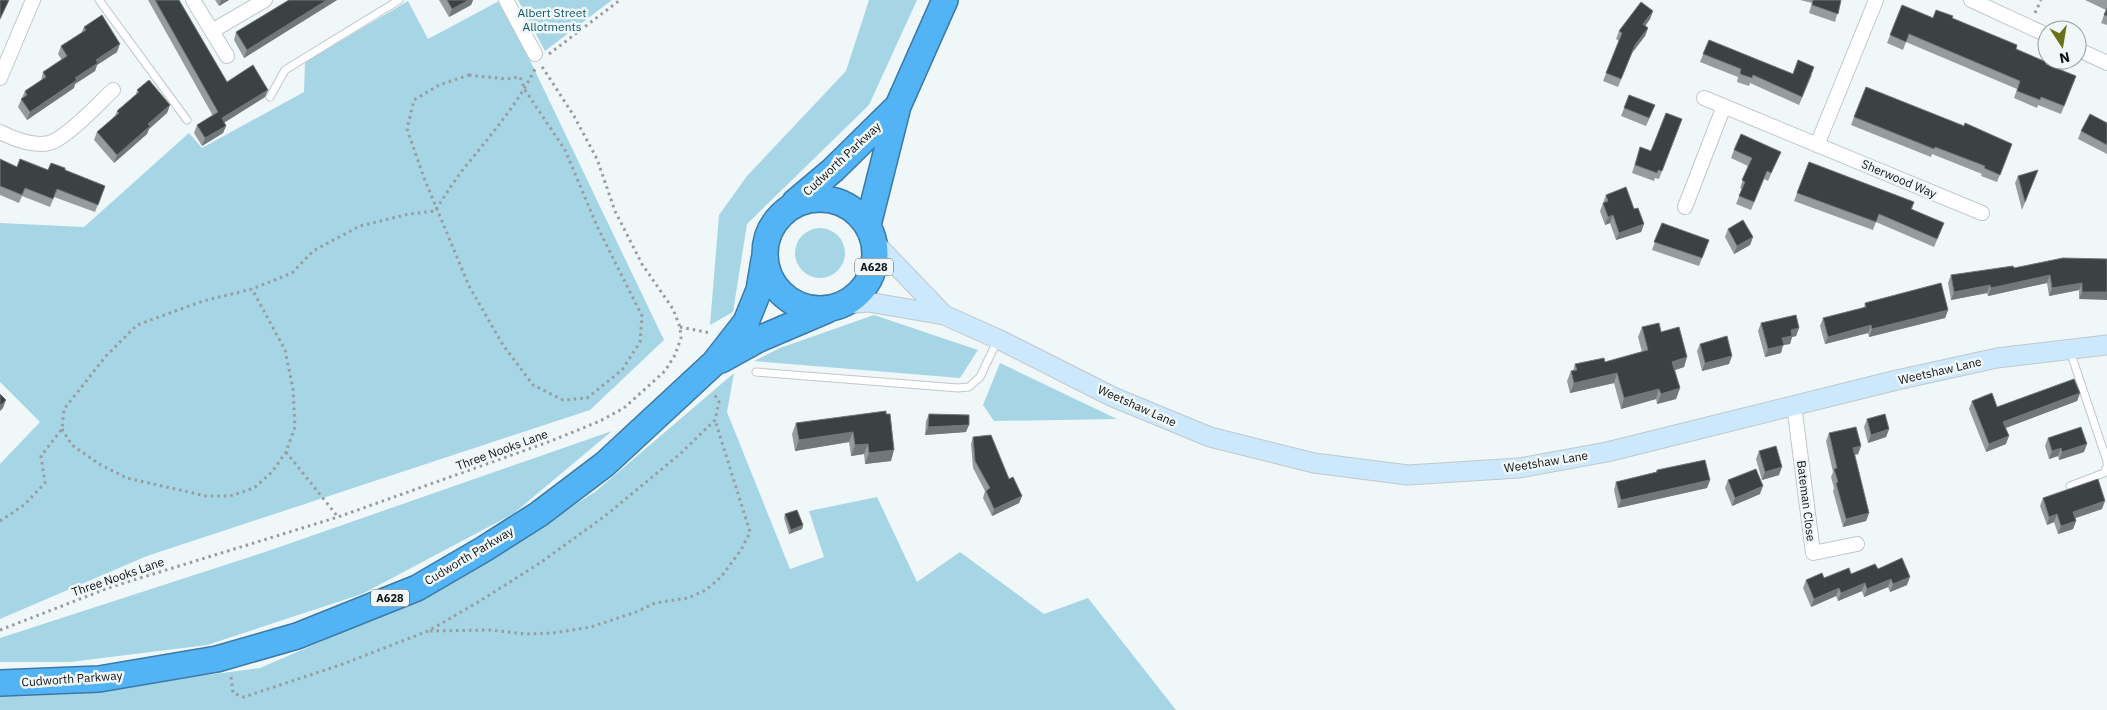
<svg xmlns="http://www.w3.org/2000/svg" width="2107" height="710" font-family="'IBM Plex Sans',sans-serif">
<style>
.green{fill:#a6d5e5}
.lines{fill:none;stroke-linecap:round;stroke-linejoin:round}
.lane-casing{stroke:#c1c7ca;stroke-width:9}
.street-casing{stroke:#c1c7ca;stroke-width:16}
.secondary-casing{stroke:#c1c7ca;stroke-width:21}
.highway-casing{stroke:#3b7aa6;stroke-width:28}
.path{stroke:#979c9e;stroke-width:3;stroke-dasharray:2.5 4;stroke-linecap:butt}
.lane{stroke:#fff;stroke-width:7}
.street{stroke:#fff;stroke-width:14}
.secondary{stroke:#cbe8fc;stroke-width:19}
.highway{stroke:#52b3f5;stroke-width:25}
.wall{fill:#969c9e}
.shaded-wall{fill:#727879}
.building{fill:#3c4142;stroke:#727879}
.labels{text-anchor:middle;stroke-width:5;stroke-linejoin:round;paint-order:stroke}
.shield{fill:#f0f7f9;stroke:#525657;stroke-width:1}
.shield-label{font-size:11px;font-weight:bold;fill:#0f1112}
.park-label{font-size:12px;fill:#105669;stroke:#f0f7f9}
.street-label{font-size:12px;fill:#0f1112;stroke:#f0f7f9}
</style>
<rect width="100%" height="100%" fill="#f0f7f9"/>
<!-- green -->
<path class="green" d="M501,0L664,340L590,410L147,556L0,619V464L40,422L0,382V223L84,227L189,133L202,148L304,92L305,62L408,1L428,39Z
M518,0H612L545,51Z
M869,0H917L869,105L747,224L733,312L710,325L719,215L747,176L846,71Z
M795 253a25 25 0 1 1 50 0a25 25 0 1 1-50 0Z
M874,315L978,350L960,378L754,361L780,348Z
M1000,363L1117,419L994,421L983,405Z
M734,373L727,412L790,569L824,557L809,511L877,497L917,582L960,552L1044,614L1088,598L1176,710H0V694H66L260,668L431,594L595,492Z
M612,431L513,514L362,594L207,645L70,662H0V638L268,551Z"/>
<g class="lines">
<!-- lane casing -->
<g class="lane-casing">
<path id="lane" d="M99,0L187,120
M270,97L285,70L399,0
M2070,351L2107,461V467L2104,473L2070,486
M756,372L958,388L969,387L980,377L998,339"/>
</g>
<!-- street casing -->
<g class="street-casing">
<path id="street" d="M193,0L227,56
M506,0L535,54
M1971,0L2047,35
M212,31L265,0
M2077,49L2107,63
M0,78L33,0
M1704,98L1982,213
M0,132C14,139 33,147 49,143C66,139 99,103 113,90
M1817,145L1876,0
M1685,207L1724,106
M1794,405L1813,553L1857,544"/>
</g>
<!-- secondary casing -->
<g class="secondary-casing">
<path id="secondary" d="M875,243L944,315
M846,304L868,302L944,315L998,339L1113,397L1210,437L1314,463L1408,475L1519,468L1607,452L1897,380L1997,358L2107,345"/>
</g>
<!-- highway casing -->
<g class="highway-casing">
<path id="highway" d="M765 254a55 55 0 1 1 110 0a55 55 0 1 1-110 0Z
M795,202L833,170L898,106
M868,225L898,106L945,0
M721,360L759,339L827,310
M0,683L99,679L217,659L297,636L417,588L484,549L539,514L605,464L714,363L746,322L759,290L764,260"/>
</g>
<!-- path -->
<path class="path" d="M2035,13L2041,0
M549,54L620,0
M469,75L506,79L520,77L525,90L565,150L597,226L642,316L640,342L622,370L587,398L563,400L533,385L503,345L469,286L424,178L407,129L414,100L439,85Z
M680,327L711,333
M62,429L72,445L99,464L127,478L206,496H230L254,488L272,472L286,452L295,427L293,389L285,350L252,289
M286,452L338,517
M0,521L24,505L45,483L41,456L62,429L64,409L106,356L137,325L203,301L252,289L292,273L313,251L360,226L409,214L435,211C446,194 457,176 470,161C494,131 519,102 536,67
M0,630L111,587L338,517L551,441L600,421L624,408L665,371L675,355L681,338L680,327L673,309L642,264L615,211L597,159L574,116L541,65
M430,631L490,630L525,634L553,633L591,627L636,612L655,603L688,598L706,590L721,577L741,550L750,532L715,420
M231,677L233,693L244,697L343,664L428,631L475,604L540,563L605,516L680,454L715,420L719,402L713,392"/>
<!-- lane -->
<use href="#lane" class="lane"/>
<!-- street -->
<use href="#street" class="street"/>
<!-- secondary -->
<use href="#secondary" class="secondary"/>
<!-- highway -->
<use href="#highway" class="highway"/>
</g>
<!-- wall -->
<path class="wall" d="M148,0H179L227,82L265,97L224,122L226,126L223,133L202,146L194,133L197,125L213,116Z
M215,0H229L219,6Z
M289,0H337L244,58L234,40L236,32Z
M439,0H473L471,5L449,17Z
M1800,0H1841L1835,22L1809,13L1812,3Z
M2085,0H2107V25L2101,23L2106,10Z
M1902,5L1933,18H1952L2046,64L2073,84L2061,114L2038,105L2037,108L2014,98L2017,89L1906,42L1903,50L1887,43Z
M1653,11L1650,19L1645,26L1648,28L1645,36L1632,53L1618,87L1603,81L1619,41L1616,39L1619,31Z
M84,27L117,52L97,65L95,71L75,84L74,88L27,120L18,107L25,91L41,81L43,72L62,60L58,54L61,46L81,33Z
M1709,40L1793,74L1812,75L1799,105L1750,83L1749,86L1737,82L1738,77L1700,62Z
M137,90L170,105L167,113L149,129L147,134L114,163L94,140L97,132L115,116L117,111L136,95Z
M1629,95L1652,113L1646,126L1621,116Z
M1854,117L1964,126L2012,144L1997,182L1981,176L1982,174L1932,154L1931,157L1851,125Z
M1682,119L1659,179L1655,178L1654,181L1632,173L1640,147L1651,151Z
M2107,123V154L2078,139L2081,131Z
M1734,150L1781,152L1768,181L1764,179L1751,210L1736,204L1742,189L1740,188L1748,166L1731,158Z
M0,159L17,167L48,170H65L105,186L95,212L54,197L50,207L22,196L19,203L0,195Z
M1809,162L1914,202L1912,209L1941,231L1934,247L1876,222L1873,230L1794,201Z
M2038,170L2022,210L2015,183L2018,176Z
M1606,195L1634,209L1644,224L1641,232L1616,240L1610,223L1605,225L1600,211Z
M1662,223L1709,240L1699,266L1652,250Z
M1728,229L1753,237L1750,245L1734,254L1725,237Z
M2107,259L2079,299V290L2049,296L2047,283L1988,296L1987,293L1951,300L1948,283L1951,275L2014,268Z
M1865,303L1948,310L1945,318L1869,337L1868,333L1825,344L1820,326L1823,318L1864,308Z
M1761,323L1799,328L1796,336L1792,337L1790,344L1783,345L1781,353L1765,357L1758,331Z
M1642,327L1661,332L1687,357L1684,367L1675,370L1680,388L1676,399L1657,404L1656,399L1621,409L1614,383L1570,393L1567,381L1571,371H1573L1575,364L1605,362L1642,352L1638,337Z
M1700,344L1729,364L1702,371L1697,351Z
M2080,393L2077,401L2006,428V444L1986,452L1969,409L1972,401L1997,407Z
M886,411L891,461L865,464L864,454L851,456L849,442L795,451L792,434L796,423Z
M929,414L966,432L925,435L926,421Z
M1867,419L1889,429L1886,437L1868,443L1864,427Z
M1829,433L1861,446L1858,454L1854,455L1869,513L1866,521L1843,527L1833,491L1834,488L1831,477L1833,472L1826,441Z
M973,437L1009,479L1022,496L1019,503L992,516L983,498L985,491L973,468L971,444Z
M2048,438L2084,452L2059,460L2058,456L2049,459L2045,446Z
M1759,451L1779,475L1762,480L1756,459Z
M1657,470L1710,480L1707,488L1618,508L1614,490L1616,482L1656,472Z
M1728,480L1760,494L1732,506L1725,488Z
M2043,498L2102,509L2075,518L2076,521L2073,529L2058,534L2054,522L2047,525L2040,506Z
M785,514L803,525L802,529L789,534L784,518Z
M1878,569L1907,585L1890,592L1888,587L1864,597L1862,591L1838,601L1836,596L1811,607L1803,588L1806,580L1824,578Z"/>
<!-- shaded-wall -->
<path class="shaded-wall" d="M221,0H229L219,6Z
M327,0H337L244,58L247,50Z
M469,0H473L471,5L449,17L452,9Z
M1653,11L1650,19L1641,32L1643,24Z
M1648,28L1645,36L1632,53L1618,87L1635,45Z
M120,44L117,52L97,65L95,71L75,84L74,88L27,120L30,112L96,60Z
M268,90L265,97L219,126L222,118Z
M170,105L167,113L149,129L147,134L114,163L117,155L148,124Z
M226,126L223,133L202,146L205,138Z
M1613,215L1610,223L1605,225L1608,217Z
M1644,224L1641,232L1616,240L1619,233Z
M1753,237L1750,245L1734,254L1737,246Z
M2050,275L2047,283L1988,296L1991,288Z
M2082,283L2079,290L2049,296L2052,288Z
M1990,285L1987,293L1951,300L1954,292Z
M2082,292H2107V300L2079,299Z
M1948,310L1945,318L1869,337L1872,329Z
M1871,325L1868,333L1825,344L1828,337Z
M1799,328L1796,336L1792,337L1790,344L1783,345L1781,353L1765,357L1768,349L1782,338L1791,330Z
M1732,356L1729,364L1702,371L1705,363Z
M1687,357L1684,367L1669,372L1672,362Z
M1617,373L1614,383L1570,393L1574,383Z
M1680,388L1676,399L1657,404L1661,394Z
M1659,389L1656,399L1621,409L1624,398Z
M2080,393L2077,401L2000,430L2003,422Z
M6,400L3,408L0,411V406Z
M969,425L966,432L925,435L928,427Z
M1889,429L1886,437L1868,443L1871,435Z
M853,432L849,442L795,451L799,440Z
M2009,436L2006,444L1986,452L1989,444Z
M868,444L864,454L851,456L855,445Z
M2087,444L2084,452L2059,460L2062,452Z
M1861,446L1858,454L1850,456L1853,448Z
M2061,448L2058,456L2049,459L2052,451Z
M894,450L891,461L865,464L869,453Z
M1782,467L1779,475L1762,480L1765,472Z
M1710,480L1707,488L1618,508L1621,500Z
M1763,486L1760,494L1732,506L1735,498Z
M1022,496L1019,503L992,516L994,509Z
M2105,501L2102,509L2070,520L2073,512Z
M1869,513L1866,521L1843,527L1846,519Z
M2057,514L2054,522L2047,525L2049,517Z
M2076,521L2073,529L2058,534L2061,526Z
M803,525L802,529L789,534L791,530Z
M1910,577L1907,585L1890,592L1893,584Z
M1891,579L1888,587L1864,597L1867,589Z
M1865,583L1862,591L1838,601L1841,593Z
M1839,588L1836,596L1811,607L1814,599Z"/>
<!-- building -->
<path class="building" d="M0,0H9L0,19Z
M155,0H179L227,82L253,65L268,90L222,118L226,126L205,138L197,125L218,112Z
M289,0H327L247,50L236,32Z
M447,0H469L452,9Z
M1813,0H1841L1838,14L1812,5Z
M1641,2L1653,11L1643,24L1648,28L1635,45L1621,79L1606,73L1622,33L1619,31Z
M1902,5L1933,18L1936,10L1953,16L1952,18L2017,45L2016,49L2046,62V64L2076,76L2064,106L2041,97L2040,100L2017,91L2020,81L1909,34L1906,42L1890,35Z
M2107,8V16L2104,15Z
M102,15L120,44L96,60L98,63L75,78L77,80L30,112L21,99L27,95L25,91L46,77L43,72L67,56L61,46L86,30L84,27Z
M1709,40L1793,74L1798,60L1814,67L1802,97L1753,75L1752,78L1740,74L1741,69L1703,54Z
M149,80L170,105L148,124L150,126L117,155L97,132L119,113L117,111L139,92L137,90Z
M1866,87L1964,126L1965,123L2012,144L2000,175L1984,168L1985,166L1935,147L1934,149L1854,117Z
M1629,95L1655,105L1649,118L1624,108Z
M1666,113L1682,119L1662,171L1658,170L1657,173L1635,165L1640,147L1651,151Z
M2090,114L2107,123V145L2081,131Z
M1741,134L1781,152L1771,173L1767,171L1754,202L1739,196L1745,182L1742,180L1752,158L1734,150Z
M0,159L17,167L20,159L48,170L51,163L65,168V170L105,186L98,205L57,189L53,199L25,188L22,195L0,186Z
M1809,162L1914,202L1911,209L1944,223L1937,239L1879,214L1876,222L1797,193Z
M2038,170L2025,202L2018,176Z
M1626,187L1634,209L1638,208L1644,224L1619,233L1613,215L1608,217L1603,203L1608,201L1606,195Z
M1743,220L1753,237L1737,246L1728,229Z
M1662,223L1709,240L1702,258L1654,242Z
M2063,258L2107,259V292H2082V283L2052,288L2050,275L1991,288L1990,285L1954,292L1951,275L2013,266L2014,268Z
M1941,283L1948,310L1872,329L1871,325L1828,337L1823,318L1866,307L1865,303Z
M1796,315L1799,328L1791,330L1792,336L1782,338L1784,345L1768,349L1761,323Z
M1659,323L1661,332L1679,327L1687,357L1672,362L1680,388L1661,394L1659,389L1624,398L1617,373L1574,383L1571,371L1577,370L1575,364L1604,358L1605,362L1648,350L1642,327Z
M1727,336L1732,356L1705,363L1700,344Z
M2074,379L2080,393L2003,422L2009,436L1989,444L1972,401L1992,393L1997,407Z
M0,394L6,400L0,406Z
M886,411V414H890L894,450L869,453L868,444L855,445L853,432L799,440L796,423Z
M929,414L969,415V425L928,427Z
M1885,414L1889,429L1871,435L1867,419Z
M1856,427L1861,446L1853,448L1869,513L1846,519L1836,483L1838,482L1834,469L1837,468L1829,433Z
M2081,427L2087,444L2062,452L2061,448L2052,451L2048,438Z
M991,435L1009,479L1013,477L1022,496L994,509L986,491L990,488L975,461L973,437Z
M1776,446L1782,467L1765,472L1759,451Z
M1705,460L1710,480L1621,500L1616,482L1657,472V470Z
M1756,469L1763,486L1735,498L1728,480Z
M2098,479L2105,501L2073,512L2076,521L2061,526L2057,514L2049,517L2043,498Z
M797,510L803,525L791,530L785,514Z
M1902,558L1910,577L1893,584L1891,579L1867,589L1865,583L1841,593L1839,588L1814,599L1806,580L1822,573L1824,578L1849,568L1851,574L1875,564L1878,569Z"/>
<g class="labels">
<!-- shield labels -->
<g class="shield">
<rect x="855" y="258.5" width="38" height="17" rx="4"/>
<rect x="371" y="589.5" width="38" height="17" rx="4"/>
</g>
<g class="shield-label">
<text x="874" y="271">A628</text>
<text x="390" y="602">A628</text>
</g>
<!-- park labels -->
<g class="park-label">
<text x="552" y="17">Albert Street<tspan x="552" dy="14">Allotments</tspan></text>
</g>
<!-- street labels -->
<g class="street-label">
<text transform="translate(842 159) rotate(-43)" y="4">Cudworth Parkway</text>
<text transform="translate(1899 179) rotate(23)" y="4">Sherwood Way</text>
<text transform="translate(1940 371) rotate(-13)" y="4">Weetshaw Lane</text>
<text transform="translate(1137 406) rotate(24)" y="4">Weetshaw Lane</text>
<text transform="translate(502 450) rotate(-20)" y="4">Three Nooks Lane</text>
<text transform="translate(1546 462) rotate(-9)" y="4">Weetshaw Lane</text>
<text transform="translate(1806 501) rotate(83)" y="4">Bateman Close</text>
<text transform="translate(469 556) rotate(-31)" y="4">Cudworth Parkway</text>
<text transform="translate(118 577) rotate(-19)" y="4">Three Nooks Lane</text>
<text transform="translate(72 679) rotate(-4)" y="4">Cudworth Parkway</text>
</g>
</g>
<!-- north arrow -->
<g transform="translate(2062 45) rotate(168)"><circle r="24" fill="#f0f7f9" stroke="#969b9d"/>
<path d="M0-4L9 19L0 12L-9 19Z" fill="#697018"/>
<text y="-8" font-size="14" font-weight="bold" text-anchor="middle" fill="#0f1112">N</text>
</g>
</svg>
